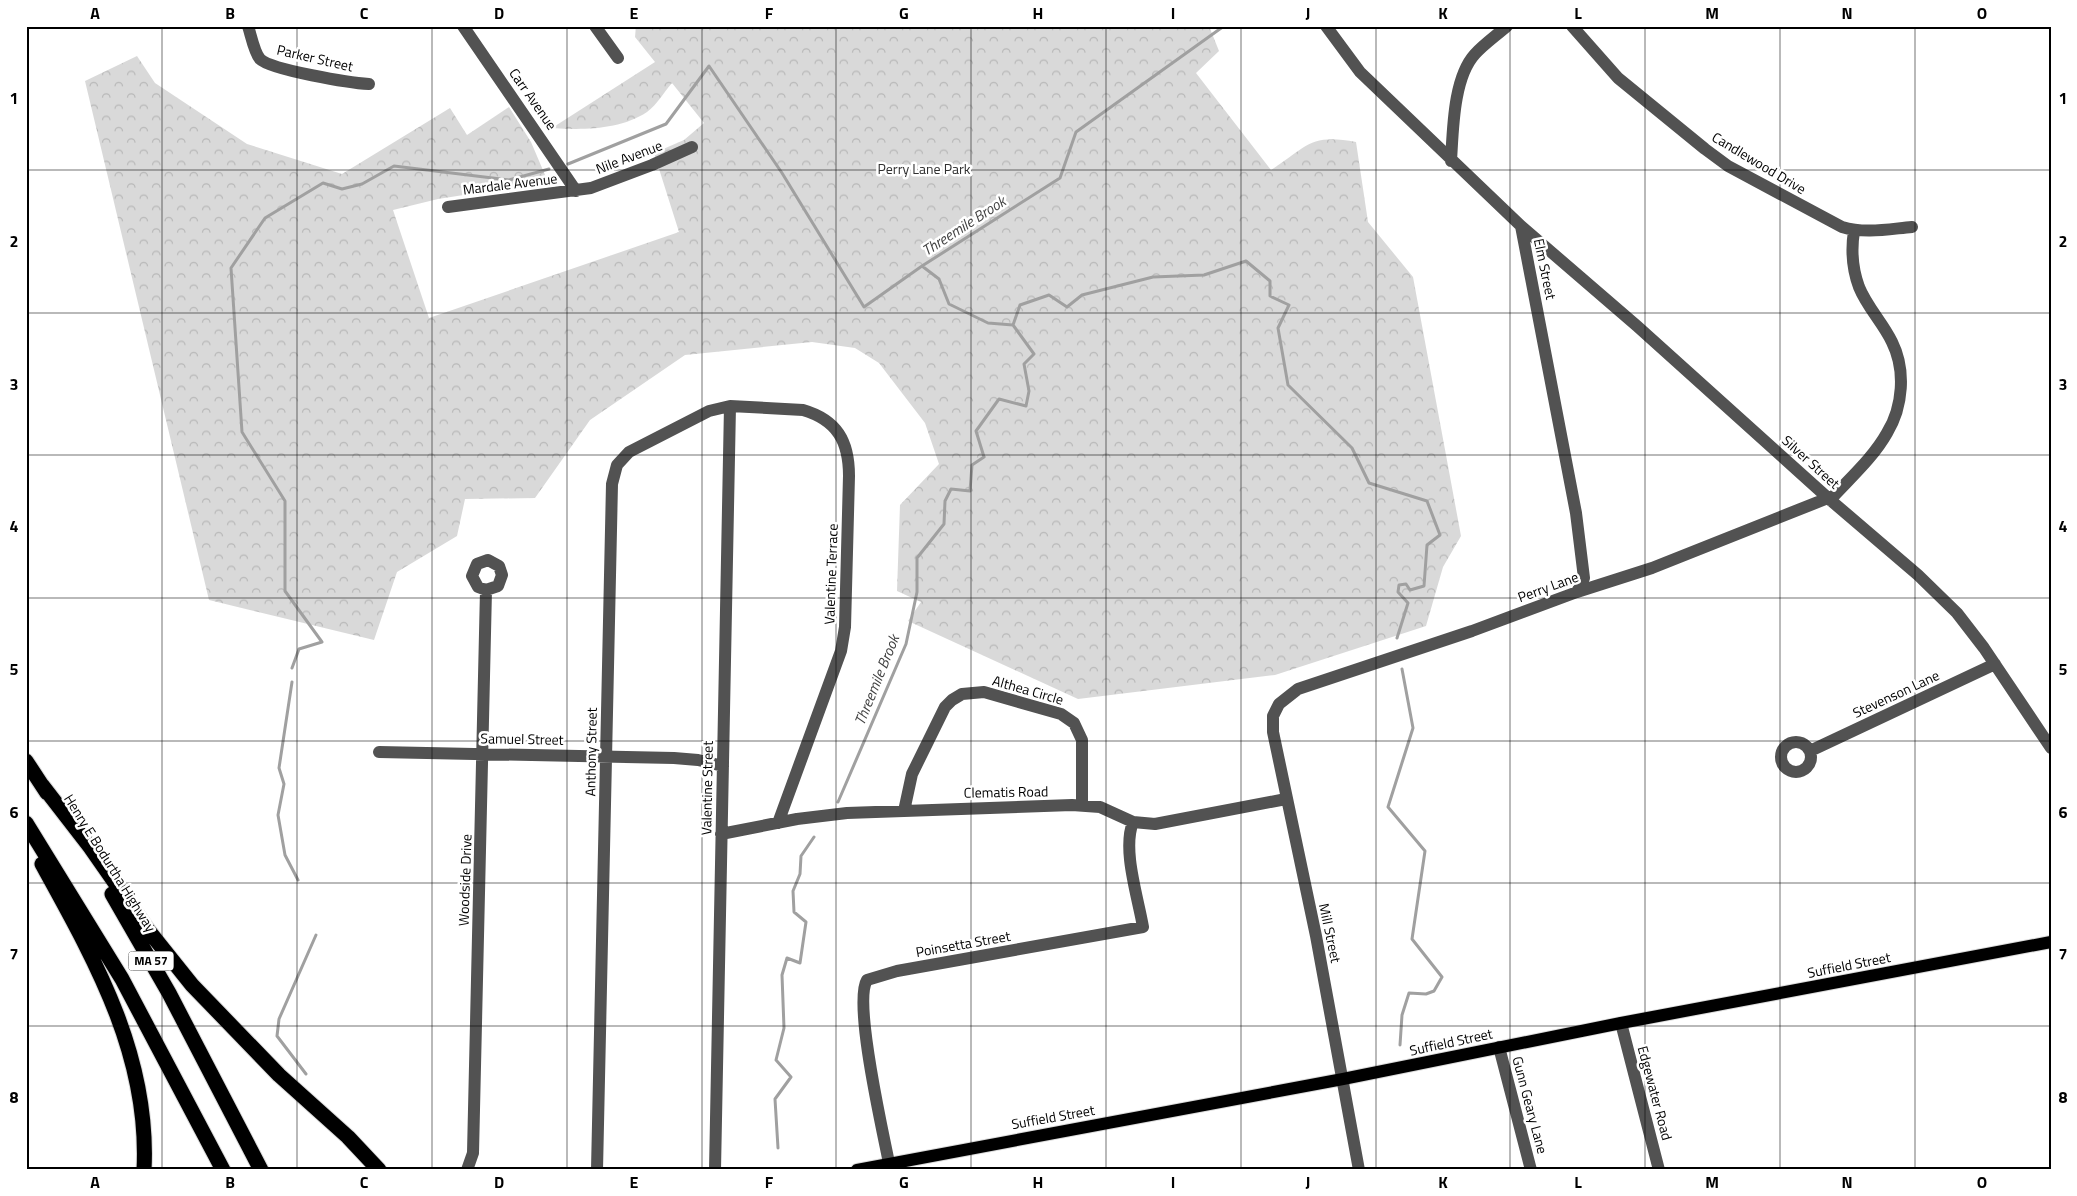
<svg xmlns="http://www.w3.org/2000/svg" width="2077" height="1196" font-family="'Titillium Web',sans-serif">
<style>
.forest{fill:url(#forest-crowns)}
.lines{fill:none;stroke-linecap:round;stroke-linejoin:round}
.stream{stroke:#a0a0a0;stroke-width:3}
.major-casing{stroke:#dbdbdb;stroke-width:14}
.highway-casing{stroke:#dbdbdb;stroke-width:17}
.minor{stroke:#525252;stroke-width:12}
.major{stroke:#000;stroke-width:12}
.highway{stroke:#000;stroke-width:15}
.grid{fill:none;stroke:#000;stroke-width:1;stroke-opacity:0.55}
.labels{text-anchor:middle;stroke-width:5;stroke-linejoin:round;paint-order:stroke}
.shield{fill:#fff;stroke:#4c4c4c;stroke-width:1}
.shield-label{font-size:12px;font-weight:bold;fill:#000}
.street-label{font-size:14px;fill:#000;stroke:#fff}
.park-label{font-size:14px;fill:#303030;stroke:#fff}
.water-label{font-size:15px;font-style:italic;fill:#414141;stroke:#fff}
.neatline{fill:none;stroke:#000;stroke-width:2}
.grid-label{font-size:16px;text-anchor:middle;font-weight:bold;fill:#000}
</style>
<defs>
<pattern id="forest-crowns" width="20" height="18" patternUnits="userSpaceOnUse" patternTransform="scale(1.25)"><rect width="20" height="18" fill="#d9d9d9"/><path d="M2 6a3 3 0 1 1 6 0M12 15a3 3 0 1 1 6 0" fill="none" stroke="#b8b8b8"/></pattern>
</defs>
<rect width="100%" height="100%" fill="#fff"/>
<!-- forest -->
<path class="forest" d="M636,26H1209L1219,51L1196,73L1271,170C1306,148 1309,133 1356,142L1368,222L1413,277L1461,536L1443,567L1426,626L1275,675L1078,699L908,621L921,602L897,591L900,505L939,464L925,423L879,363L855,348L812,342L685,355L590,420L535,498L465,499L457,536L397,572L374,640L209,600L85,81L137,56L155,83L247,144L342,174L450,108L467,135L509,107L531,142L548,182L438,199L393,210L429,318L679,232L654,153L684,140L704,123L672,83C664,92 657,105 647,112C620,130 583,130 552,128L655,62L635,37Z"/>
<g class="lines">
<!-- stream -->
<path class="stream" d="M568,164L666,124L709,66L782,173L864,307L922,266
M1013,325L1020,305L1049,295L1067,307L1082,295L1153,277L1204,275L1246,261L1270,281V296L1289,305L1278,328L1288,385L1352,448L1369,483L1427,501L1440,535L1427,545L1424,586L1410,590L1406,584L1399,585L1398,592L1408,603L1397,638
M292,668L299,649L322,642L285,591V501L242,432L231,268L265,218L323,183L342,189L362,184L394,166L509,180L549,169
M292,682L279,768L284,784L278,815L285,855L298,880
M838,802L906,644L917,592V558L944,524L945,501L951,489L970,491L972,465L984,457L976,431L999,399L1026,406L1029,391L1024,364L1034,354L1013,325L988,323L949,304L939,279L922,266L1060,178L1076,132L1224,26
M1400,1045L1402,1015L1409,993L1426,994L1434,991L1442,977L1412,939L1425,851L1388,807L1413,728L1402,669
M306,1074L277,1036L279,1019L316,935
M778,1148L775,1099L791,1077L776,1060L784,1028L782,975L787,958L800,963L806,922L794,912L793,891L800,874L801,856L814,837"/>
<!-- major casing -->
<g class="major-casing">
<path id="major" d="M857,1170L1343,1079L1621,1023L2051,942"/>
</g>
<!-- highway casing -->
<g class="highway-casing">
<path id="highway" d="M26,761L47,793
M42,785L90,847L148,930L192,985L279,1075L348,1137L379,1170
M26,823L122,979L223,1170
M42,864C95,960 150,1056 144,1170
M112,894L169,993L261,1170"/>
</g>
<!-- minor -->
<path class="minor" d="M248,26C251,35 254,52 260,59C271,70 351,83 369,84
M463,26L576,191
M595,26L618,58
M1326,26L1360,72L1521,226L1637,326L1828,498L1918,575L1957,613L1984,648L2051,748
M1572,26L1618,78L1705,149L1728,166L1842,227C1865,234 1889,229 1912,227
M1451,161C1453,131 1453,78 1475,54C1484,44 1497,35 1507,26
M448,207L591,188L652,165L692,147
M1521,226L1576,513L1584,578L1577,592
M1830,500C1849,479 1873,458 1887,433C1903,407 1906,370 1892,342C1883,323 1867,307 1859,287C1852,268 1851,250 1854,231
M1781 757a15 15 0 1 1 30 0a15 15 0 1 1-30 0Z
M1810,751L1995,664
M379,752L674,758L698,760L723,766
M904,811L912,774L945,707L952,700L962,694L984,692L1061,714L1074,723L1082,740V805
M721,834L797,819L847,813L1072,805L1100,807L1133,822L1155,824L1286,799
M1621,1023L1659,1170
M1499,1047L1531,1170
M889,1163C883,1132 853,1002 867,980L897,971L1143,927C1138,897 1122,850 1133,822
M467,1170L473,1153L486,590L498,586L502,575L499,566L488,560L477,564L472,576L478,587L486,590
M597,1170L612,484L617,465L629,452L709,411L730,406L803,410C837,420 849,441 849,476L845,627L841,651L778,823
M715,1170L730,406
M1359,1170L1316,936L1273,732V716L1279,704L1298,689L1472,631L1577,592L1652,568L1828,498"/>
<!-- major -->
<use href="#major" class="major"/>
<!-- highway -->
<use href="#highway" class="highway"/>
</g>
<!-- grid -->
<path class="grid" d="M162,26V1170M297,26V1170M432,26V1170M567,26V1170M702,26V1170M836,26V1170M971,26V1170M1106,26V1170M1241,26V1170M1376,26V1170M1510,26V1170M1645,26V1170M1780,26V1170M1915,26V1170M26,170H2051M26,313H2051M26,455H2051M26,598H2051M26,741H2051M26,883H2051M26,1026H2051"/>
<g class="labels">
<!-- shield labels -->
<rect class="shield" x="128.5" y="951.5" width="45" height="19" rx="4"/>
<g class="shield-label">
<text x="151" y="965">MA 57</text>
</g>
<!-- street labels -->
<g class="street-label">
<text transform="translate(315 58) rotate(13)" y="5">Parker Street</text>
<text transform="translate(533 99) rotate(55)" y="5">Carr Avenue</text>
<text transform="translate(629 157) rotate(-21)" y="5">Nile Avenue</text>
<text transform="translate(1759 163) rotate(31)" y="5">Candlewood Drive</text>
<text transform="translate(510 184) rotate(-7)" y="5">Mardale Avenue</text>
<text transform="translate(1545 269) rotate(78)" y="5">Elm Street</text>
<text transform="translate(1811 462) rotate(42)" y="5">Silver Street</text>
<text transform="translate(831 574) rotate(-88)" y="5">Valentine Terrace</text>
<text transform="translate(1548 587) rotate(-20)" y="5">Perry Lane</text>
<text transform="translate(1028 690) rotate(16)" y="5">Althea Circle</text>
<text transform="translate(1896 694) rotate(-25)" y="5">Stevenson Lane</text>
<text transform="translate(522 739) rotate(1)" y="5">Samuel Street</text>
<text transform="translate(591 752) rotate(-89)" y="5">Anthony Street</text>
<text transform="translate(707 788) rotate(-89)" y="5">Valentine Street</text>
<text transform="translate(1006 792) rotate(-1)" y="5">Clematis Road</text>
<text transform="translate(110 863) rotate(58)" y="5">Henry E Bodurtha Highway</text>
<text transform="translate(465 880) rotate(-88)" y="5">Woodside Drive</text>
<text transform="translate(1330 933) rotate(78)" y="5">Mill Street</text>
<text transform="translate(963 944) rotate(-10)" y="5">Poinsetta Street</text>
<text transform="translate(1849 965) rotate(-11)" y="5">Suffield Street</text>
<text transform="translate(1451 1042) rotate(-12)" y="5">Suffield Street</text>
<text transform="translate(1655 1093) rotate(75)" y="5">Edgewater Road</text>
<text transform="translate(1530 1105) rotate(75)" y="5">Gunn Geary Lane</text>
<text transform="translate(1053 1117) rotate(-10)" y="5">Suffield Street</text>
</g>
<!-- park labels -->
<g class="park-label">
<text x="924" y="174">Perry Lane Park</text>
</g>
<!-- water labels -->
<g class="water-label">
<text transform="translate(964 226) rotate(-33)" y="5">Threemile Brook</text>
<text transform="translate(877 680) rotate(-68)" y="5">Threemile Brook</text>
</g>
</g>
<!-- border -->
<rect width="2077" height="1196" fill="none" stroke="#ffffff" stroke-width="55"/>
<rect x="28" y="28" width="2022" height="1140" class="neatline"/>
<g class="grid-label">
<text x="95" y="19">A</text>
<text x="230" y="19">B</text>
<text x="364" y="19">C</text>
<text x="499" y="19">D</text>
<text x="634" y="19">E</text>
<text x="769" y="19">F</text>
<text x="904" y="19">G</text>
<text x="1038" y="19">H</text>
<text x="1173" y="19">I</text>
<text x="1308" y="19">J</text>
<text x="1443" y="19">K</text>
<text x="1578" y="19">L</text>
<text x="1712" y="19">M</text>
<text x="1847" y="19">N</text>
<text x="1982" y="19">O</text>
<text x="14" y="104">1</text>
<text x="2063" y="104">1</text>
<text x="14" y="247">2</text>
<text x="2063" y="247">2</text>
<text x="14" y="390">3</text>
<text x="2063" y="390">3</text>
<text x="14" y="532">4</text>
<text x="2063" y="532">4</text>
<text x="14" y="675">5</text>
<text x="2063" y="675">5</text>
<text x="14" y="818">6</text>
<text x="2063" y="818">6</text>
<text x="14" y="960">7</text>
<text x="2063" y="960">7</text>
<text x="14" y="1103">8</text>
<text x="2063" y="1103">8</text>
<text x="95" y="1188">A</text>
<text x="230" y="1188">B</text>
<text x="364" y="1188">C</text>
<text x="499" y="1188">D</text>
<text x="634" y="1188">E</text>
<text x="769" y="1188">F</text>
<text x="904" y="1188">G</text>
<text x="1038" y="1188">H</text>
<text x="1173" y="1188">I</text>
<text x="1308" y="1188">J</text>
<text x="1443" y="1188">K</text>
<text x="1578" y="1188">L</text>
<text x="1712" y="1188">M</text>
<text x="1847" y="1188">N</text>
<text x="1982" y="1188">O</text>
</g>
</svg>
